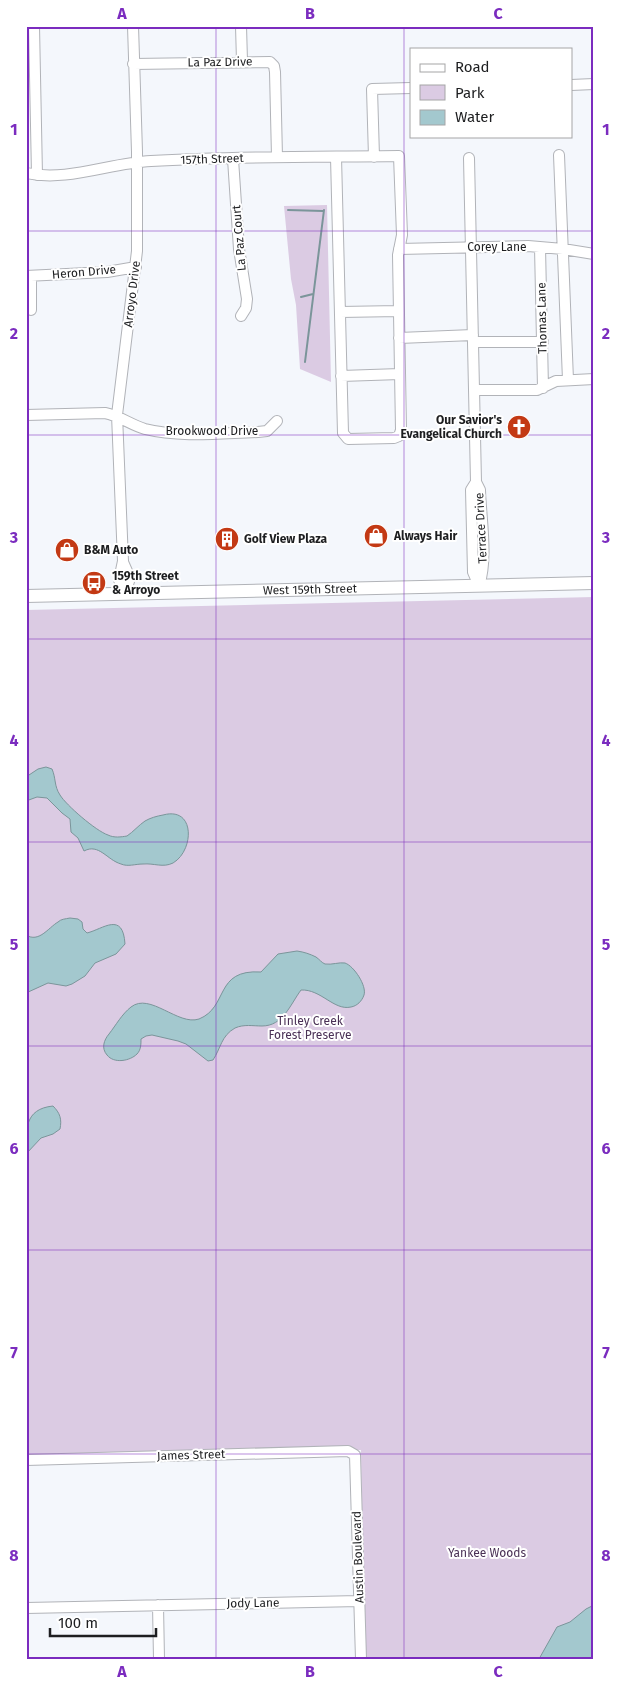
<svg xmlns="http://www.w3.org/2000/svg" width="620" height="1685" font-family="'Fira Sans',sans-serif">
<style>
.green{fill:#dbcbe3}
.water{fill:#a3c8ce;stroke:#7b959a}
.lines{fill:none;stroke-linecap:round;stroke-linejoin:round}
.stream{stroke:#7b959a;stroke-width:2}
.minor-casing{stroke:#b1b3b8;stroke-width:12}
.major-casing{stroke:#b1b3b8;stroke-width:14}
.minor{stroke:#fff;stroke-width:10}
.major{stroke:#fff;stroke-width:12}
.grid{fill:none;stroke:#7b2cbf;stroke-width:1;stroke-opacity:0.55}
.labels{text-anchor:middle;stroke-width:4;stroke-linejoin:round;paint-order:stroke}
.street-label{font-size:12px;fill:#1d1e20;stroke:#fff}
.poi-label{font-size:12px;font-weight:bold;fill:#1d1e20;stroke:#fff;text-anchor:start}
.park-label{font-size:12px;fill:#4a3156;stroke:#fff}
.neatline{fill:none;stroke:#7b2cbf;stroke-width:2}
.grid-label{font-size:16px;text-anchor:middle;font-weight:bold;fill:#7b2cbf}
</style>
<rect width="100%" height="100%" fill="#f4f7fc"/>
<!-- green -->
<path class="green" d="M327,205L331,382L300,369L296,305L291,279L284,206Z
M594,597V1659H363L361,1450L26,1457V610Z"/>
<!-- water -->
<path class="water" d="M46,767L52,769C56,778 54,786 60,795C66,805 96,831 108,835C114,838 121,837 127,836C133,832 139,825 145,821C150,818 157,816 163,815C196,806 194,851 173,863C163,868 154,863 143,864C135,864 128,867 121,864C107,860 99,843 84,851L78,838L71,832L70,819L62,813L47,798L37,797L26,801V777L38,769Z
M70,918L78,919L82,922L83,929L87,933C103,929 123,911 125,944L116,954L95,963L85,976L72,984L66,986L48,983L26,993V935C39,943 48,928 58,922C61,919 65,919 70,918Z
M297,951C304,952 310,954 316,957C319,959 322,963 325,964C332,965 339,962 345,963C354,966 367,986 364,995C362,1001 357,1006 351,1007C334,1011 321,989 301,990C290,1005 283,1026 262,1026C253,1026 244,1024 235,1028C221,1036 221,1048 213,1060L208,1061L186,1044L178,1041L152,1035L146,1036L141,1039C141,1044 141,1050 137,1054C130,1061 114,1064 107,1055C101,1048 104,1040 109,1034C116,1025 122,1014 131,1007C150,992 178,1026 199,1019C229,1007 214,969 261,972L278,954Z
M53,1106C60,1113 62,1119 60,1129L53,1134L41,1138L26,1154C26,1130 24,1109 53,1106Z
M594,1605V1659H539L557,1627L570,1622L586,1609Z"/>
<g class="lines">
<!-- stream -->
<path class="stream" d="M288,210L323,211
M301,297L313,294
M305,362L324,210"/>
<!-- minor casing -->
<g class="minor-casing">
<path id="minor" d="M34,26L37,175
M241,26L242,61
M133,64L270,62L274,66L275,72L277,157
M571,85L594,84
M559,155L568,380
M374,157L372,89L411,88
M469,158L476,482L480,490C481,520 488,558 479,586
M233,159L239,249L247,299L246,308L241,316
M26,173C68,182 109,163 151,161C233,156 316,157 399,156L402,235L398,255L401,430L399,436L394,438L348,439L343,433L336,157
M540,247L543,388
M399,249L528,246L563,249L594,254
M26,276L107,272L136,267
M31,276V310
M340,312L399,311
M399,338L473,335
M473,342H543
M341,376L400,374
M474,390H537L556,381L594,379
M26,415L105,413C120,416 131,425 145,429C181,438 222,433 258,432L267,431L277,421
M476,482L471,490L473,572L479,586
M123,562L130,578L125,594
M125,594L119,580L123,561L117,415L137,251V152L133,26
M26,1460L348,1451L355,1455L361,1659
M158,1605L159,1659
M26,1608L359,1601"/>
</g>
<!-- major casing -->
<g class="major-casing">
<g id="major">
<path id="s1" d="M26,596L594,583"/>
</g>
</g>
<!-- minor -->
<use href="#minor" class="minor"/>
<!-- major -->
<use href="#major" class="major"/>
</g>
<!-- grid -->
<path class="grid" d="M216,26V1659M404,26V1659M26,231H594M26,435H594M26,639H594M26,842H594M26,1046H594M26,1250H594M26,1454H594"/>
<!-- icons -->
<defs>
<g id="church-disc" transform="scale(1.25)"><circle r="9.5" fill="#c33914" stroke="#fff"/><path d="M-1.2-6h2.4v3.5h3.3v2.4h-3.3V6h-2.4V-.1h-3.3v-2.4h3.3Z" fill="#fff"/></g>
<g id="shop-disc" transform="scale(1.25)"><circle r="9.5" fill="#c33914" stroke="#fff"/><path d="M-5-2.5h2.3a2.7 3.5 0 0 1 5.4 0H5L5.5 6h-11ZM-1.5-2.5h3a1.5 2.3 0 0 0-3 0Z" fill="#fff"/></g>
<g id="building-disc" transform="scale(1.25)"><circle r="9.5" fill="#c33914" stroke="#fff"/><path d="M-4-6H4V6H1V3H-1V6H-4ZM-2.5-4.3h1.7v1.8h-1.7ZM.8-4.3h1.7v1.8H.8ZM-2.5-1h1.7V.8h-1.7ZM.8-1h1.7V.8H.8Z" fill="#fff"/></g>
<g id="bus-disc" transform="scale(1.25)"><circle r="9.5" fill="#c33914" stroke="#fff"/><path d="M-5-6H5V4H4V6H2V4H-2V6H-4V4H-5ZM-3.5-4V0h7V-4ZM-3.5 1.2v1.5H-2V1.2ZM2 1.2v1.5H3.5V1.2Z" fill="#fff"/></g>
</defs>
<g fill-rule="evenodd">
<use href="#church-disc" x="519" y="427"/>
<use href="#shop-disc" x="376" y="536"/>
<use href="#building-disc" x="227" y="539"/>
<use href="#shop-disc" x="67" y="550"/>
<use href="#bus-disc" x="94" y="583"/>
</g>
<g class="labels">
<!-- street labels -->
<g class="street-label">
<text transform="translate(220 62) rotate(-1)" y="4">La Paz Drive</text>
<text transform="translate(212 159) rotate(-2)" y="4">157th Street</text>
<text transform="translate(239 238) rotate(-95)" y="4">La Paz Court</text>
<text x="497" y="251">Corey Lane</text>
<text transform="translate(84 272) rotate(-5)" y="4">Heron Drive</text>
<text transform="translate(132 294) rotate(-83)" y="4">Arroyo Drive</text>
<text transform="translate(542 318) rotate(-91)" y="4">Thomas Lane</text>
<text x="212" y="435">Brookwood Drive</text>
<text transform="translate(481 528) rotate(-93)" y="4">Terrace Drive</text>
<text dy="4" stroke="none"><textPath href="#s1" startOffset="284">West 159th Street</textPath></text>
<text transform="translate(191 1455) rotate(-2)" y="4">James Street</text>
<text transform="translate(358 1557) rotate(-92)" y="4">Austin Boulevard</text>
<text transform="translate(253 1603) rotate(-1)" y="4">Jody Lane</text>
</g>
<!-- poi labels -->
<g class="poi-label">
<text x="502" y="424" text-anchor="end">Our Savior's<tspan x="502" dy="14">Evangelical Church</tspan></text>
<text x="394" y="540">Always Hair</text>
<text x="244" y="543">Golf View Plaza</text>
<text x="84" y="554">B&amp;M Auto</text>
<text x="112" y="580">159th Street<tspan x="112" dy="14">&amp; Arroyo</tspan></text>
</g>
<!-- park labels -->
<g class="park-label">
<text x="310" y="1025">Tinley Creek<tspan x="310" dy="14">Forest Preserve</tspan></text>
<text x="487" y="1557">Yankee Woods</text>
</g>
</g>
<!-- border -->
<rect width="620" height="1685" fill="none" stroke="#ffffff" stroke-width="55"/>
<!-- legend -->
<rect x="410" y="48" width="162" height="90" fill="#ffffff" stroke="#a5a5a6"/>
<rect x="420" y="64" width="25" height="8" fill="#ffffff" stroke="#a5a5a6"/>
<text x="455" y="72" font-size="15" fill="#1d1e20">Road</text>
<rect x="420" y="85" width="25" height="15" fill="#dbcbe3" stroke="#a5a5a6"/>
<text x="455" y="98" font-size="15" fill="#1d1e20">Park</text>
<rect x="420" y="110" width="25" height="15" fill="#a3c8ce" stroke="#a5a5a6"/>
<text x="455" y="122" font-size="15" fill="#1d1e20">Water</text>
<!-- scale -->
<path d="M50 1628v8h106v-8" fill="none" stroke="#1d1e20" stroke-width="2.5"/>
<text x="58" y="1628" font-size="15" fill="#1d1e20" stroke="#ffffff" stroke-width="4" paint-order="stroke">100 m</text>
<rect x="28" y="28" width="564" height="1630" class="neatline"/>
<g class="grid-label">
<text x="122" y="19">A</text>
<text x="310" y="19">B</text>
<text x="498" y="19">C</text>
<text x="14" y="135">1</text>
<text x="606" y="135">1</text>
<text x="14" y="339">2</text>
<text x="606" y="339">2</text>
<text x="14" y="543">3</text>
<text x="606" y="543">3</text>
<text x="14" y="746">4</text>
<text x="606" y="746">4</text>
<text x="14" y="950">5</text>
<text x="606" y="950">5</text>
<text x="14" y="1154">6</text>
<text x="606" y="1154">6</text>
<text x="14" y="1358">7</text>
<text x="606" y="1358">7</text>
<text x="14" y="1561">8</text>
<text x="606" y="1561">8</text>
<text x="122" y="1677">A</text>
<text x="310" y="1677">B</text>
<text x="498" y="1677">C</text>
</g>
</svg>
